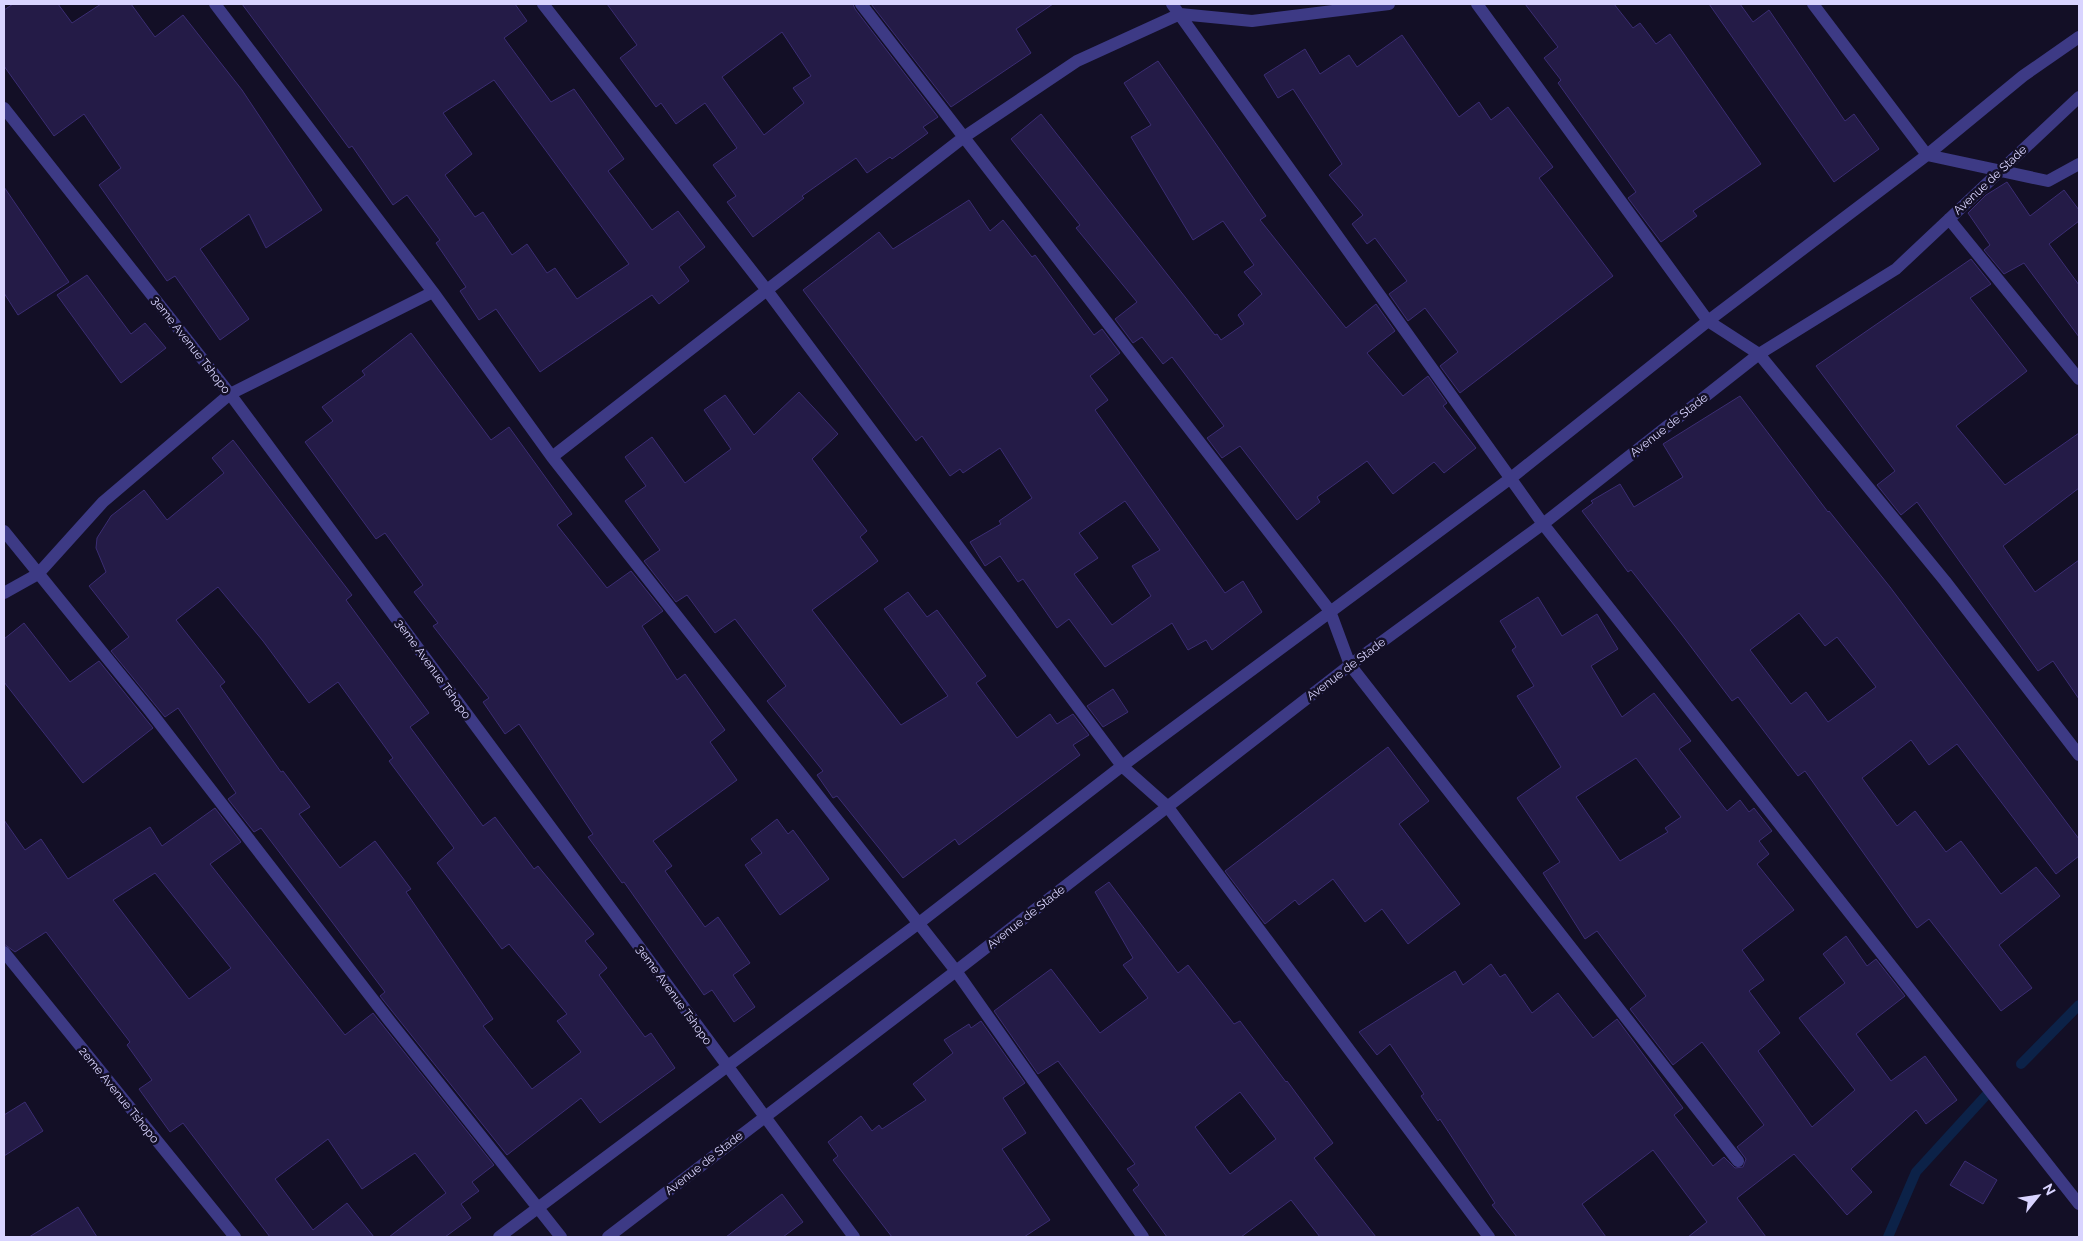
<svg xmlns="http://www.w3.org/2000/svg" width="2083" height="1241" font-family="Raleway,sans-serif">
<style>
.lines{fill:none;stroke-linecap:round;stroke-linejoin:round}
.stream{stroke:#0c2248;stroke-width:10}
.building{fill:#241b47;stroke:#3b2d73;fill-rule:evenodd}
.minor{stroke:#3d3a85;stroke-width:12}
.labels{text-anchor:middle;stroke-width:5;stroke-linejoin:round;paint-order:stroke}
.street-label{font-size:12px;fill:#d9d4ff;stroke:#130f26}
</style>
<rect width="100%" height="100%" fill="#130f26"/>
<g class="lines">
<!-- stream -->
<path class="stream" d="M2021,1064L2079,1005
M1888,1237L1916,1172L1990,1091"/>
</g>
<!-- building -->
<path class="building" d="M13,4H58L72,23L101,4H131L155,37L183,15L242,90L322,210L266,248L249,214L200,249L249,319L220,340L175,276L167,281L99,185L121,168L84,114L54,136L4,66V10Z
M242,4H515L527,21L504,38L551,102L574,89L624,159L608,171L652,230L678,211L705,247L679,267L689,281L659,304L652,295L540,372L496,309L479,320L460,291L466,287L436,243L440,240L407,195L393,205L352,146L349,148ZM494,80L629,264L577,299L555,268L547,273L527,244L512,255L483,212L475,217L445,175L472,154L443,113Z
M607,4H853L855,9L938,117L923,127L928,133L892,159L890,157L867,173L856,158L802,196L804,198L753,237L727,202L736,196L713,165L737,148L705,103L676,124L661,103L656,107L620,58L637,45ZM782,32L811,76L793,88L804,103L764,135L722,77Z
M871,4H1053L1016,29L1031,53L951,107Z
M1525,4H1614L1633,28L1640,23L1656,44L1670,34L1761,164L1693,211L1697,216L1661,242L1628,198L1636,192L1558,83L1561,80L1544,58L1558,47Z
M1709,4H1740L1753,22L1769,10L1845,121L1854,114L1879,149L1834,182Z
M1402,35L1459,117L1479,102L1491,120L1508,107L1553,167L1539,178L1613,276L1460,393L1440,366L1458,352L1425,308L1408,321L1389,294L1407,281L1375,238L1367,244L1352,224L1363,215L1329,175L1342,164L1293,89L1278,98L1264,75L1305,49L1320,74L1349,55L1357,67Z
M1158,61L1266,216L1260,220L1346,328L1376,304L1395,331L1367,353L1403,396L1428,376L1447,403L1443,406L1476,448L1444,473L1434,462L1393,494L1367,461L1317,497L1320,502L1297,520L1240,446L1222,458L1207,438L1224,426L1172,357L1163,364L1142,337L1133,343L1115,319L1137,302L1076,228L1080,225L1011,139L1041,114L1215,335L1217,334L1221,340L1244,324L1238,315L1262,294L1244,272L1254,265L1223,221L1193,240L1131,137L1151,125L1124,83Z
M2007,182L2030,216L2064,190L2079,210V221L2049,244L2079,285V337L2024,263L2004,274L1984,250L1990,245L1968,213L1986,195Z
M4,187L69,282L18,315L4,293Z
M969,200L990,231L1003,220L1032,257L1035,255L1094,335L1102,329L1120,353L1090,376L1108,400L1095,410L1225,593L1243,581L1262,612L1212,650L1206,640L1188,650L1172,623L1105,667L1069,619L1057,628L1023,579L1018,582L1000,556L985,566L970,542L1001,524L999,521L1032,498L1000,448L963,473L960,469L950,476L922,436L916,441L803,290L879,232L893,249ZM1125,501L1160,550L1132,566L1151,596L1112,625L1074,574L1098,558L1079,533Z
M1971,259L1991,284L1970,298L2027,371L1956,426L2005,485L2079,433V488L2003,546L2035,592L2079,560V699L2053,661L2038,671L1917,502L1901,515L1877,485L1895,471L1816,366Z
M87,275L131,334L145,323L166,348L121,383L57,295Z
M411,333L491,440L509,427L572,514L557,525L607,588L631,571L663,611L642,626L677,680L685,674L725,730L710,742L737,780L653,841L672,866L665,871L705,927L718,917L750,963L733,975L755,1007L734,1022L712,990L704,995L624,882L622,883L588,837L593,834L519,724L505,734L483,702L489,698L433,626L438,623L414,592L423,585L385,533L376,539L305,442L333,421L322,407L365,375L362,371Z
M799,392L838,434L812,459L867,531L860,537L878,561L812,610L901,725L948,696L884,609L908,592L927,617L937,610L986,676L976,683L1017,738L1050,714L1057,724L1073,714L1089,735L1073,745L1080,755L959,845L955,839L903,878L837,796L833,798L817,775L823,771L767,701L786,686L735,619L715,633L687,595L676,602L644,561L660,550L625,501L646,486L625,457L652,437L685,483L731,449L704,410L725,395L754,435Z
M1740,396L1828,512L1829,511L1890,587L2079,839V856L2056,874L1957,744L1929,765L1911,740L1862,778L1897,826L1915,811L1946,852L1961,841L2001,894L2036,867L2060,896L1999,945L2032,988L2001,1011L1929,919L1917,928L1805,771L1798,776L1738,697L1732,701L1682,635L1631,570L1628,572L1582,511L1593,503L1591,501L1620,484L1634,507L1683,477L1663,444ZM1799,613L1825,646L1837,637L1876,687L1828,722L1806,692L1791,704L1750,650Z
M233,440L352,595L346,600L429,713L410,727L483,826L495,817L534,869L538,866L594,934L585,941L607,968L599,975L645,1037L651,1033L675,1068L600,1123L581,1098L507,1155L380,996L385,992L267,836L261,828L254,832L228,799L236,793L178,708L165,717L111,651L129,637L89,586L106,572L96,548L97,538L111,516L144,490L167,520L224,473L212,458ZM218,587L263,641L309,703L338,682L393,758L389,761L454,848L437,863L502,949L509,944L567,1014L557,1021L581,1052L532,1089L483,1026L493,1019L406,892L411,889L375,841L340,868L299,814L310,807L283,771L281,772L220,686L225,682L176,620Z
M1538,597L1562,636L1597,614L1618,649L1591,666L1622,717L1654,693L1691,741L1679,749L1727,811L1740,800L1749,812L1754,808L1772,831L1759,841L1769,854L1757,864L1794,910L1742,950L1764,980L1749,991L1780,1033L1758,1051L1812,1127L1855,1090L1799,1018L1845,983L1823,954L1846,936L1867,966L1876,959L1905,996L1856,1034L1891,1081L1925,1056L1957,1100L1926,1124L1916,1110L1851,1169L1872,1192L1847,1215L1794,1154L1737,1198L1766,1237H1688L1707,1222L1653,1150L1582,1204L1606,1237H1517L1492,1205L1495,1203L1440,1119L1438,1121L1421,1096L1424,1094L1390,1044L1377,1055L1359,1032L1455,971L1463,985L1491,964L1500,977L1505,974L1532,1013L1558,993L1593,1038L1617,1019L1683,1108L1674,1115L1713,1166L1724,1157L1735,1168L1743,1167L1746,1159L1737,1147L1764,1125L1702,1042L1673,1065L1630,1009L1646,996L1597,931L1585,939L1543,873L1560,862L1517,798L1561,767L1517,696L1534,686L1512,650L1516,647L1500,621ZM1636,758L1681,817L1665,828L1668,832L1620,861L1576,797Z
M24,623L70,682L99,661L153,728L83,783L4,682V639Z
M1113,689L1128,712L1103,727L1087,706Z
M1388,747L1429,801L1399,824L1460,904L1408,944L1382,909L1365,922L1333,879L1299,905L1295,900L1265,924L1225,871Z
M215,808L241,842L210,864L345,1035L373,1013L494,1165L472,1182L479,1191L461,1204L471,1218L445,1237H389L446,1193L415,1153L362,1189L328,1139L275,1179L313,1230L347,1203L374,1237H270L183,1123L170,1132L139,1089L152,1080L127,1045L130,1042L46,932L15,952L4,944V820L25,850L41,839L68,879L150,827L162,846ZM155,873L231,968L189,999L113,900Z
M777,819L788,834L793,830L829,879L780,915L745,865L762,853L751,839Z
M1109,882L1178,973L1188,965L1234,1024L1240,1021L1286,1082L1287,1081L1333,1143L1314,1158L1376,1237H1320L1291,1200L1241,1237H1167L1133,1190L1139,1185L1127,1169L1135,1164L1058,1061L1038,1074L994,1011L1051,969L1100,1033L1148,998L1123,965L1133,958L1095,892ZM1240,1092L1276,1139L1230,1174L1195,1127Z
M981,1021L1025,1083L1003,1098L1026,1133L1002,1149L1050,1220L1024,1237H892L833,1160L838,1156L828,1142L861,1116L872,1131L879,1125L882,1129L926,1100L913,1084L953,1053L944,1040L969,1024L971,1028Z
M25,1102L43,1131L4,1156V1115Z
M1965,1161L1997,1180L1983,1204L1950,1185Z
M782,1194L803,1222L783,1237H726Z
M78,1207L97,1237H29Z"/>
<g class="lines">
<!-- minor -->
<path class="minor" d="M215,4L433,292L552,457L956,971L1143,1237
M543,4L766,289L1122,766L1167,806L1489,1237
M861,4L1330,611L1350,665L1738,1161
M1172,4L1543,524L2079,1204
M1477,4L1708,321L1759,354L1945,581L2079,755
M1813,4L1927,155L2048,181L2079,164
M4,108L230,394L854,1237
M1949,219L2079,379
M552,457L964,137L1077,61L1180,14L1252,21L1389,4
M4,531L150,711L388,1019L561,1237
M4,593L38,574L103,502L230,394L433,292
M4,952L235,1237
M499,1237L919,923L1122,766L1511,478L1708,321L1927,155L2023,76L2079,37
M608,1237L956,971L1350,665L1543,524L1759,354L1896,269L2079,97"/>
</g>
<g class="labels">
<!-- street labels -->
<g class="street-label">
<text transform="translate(1990 180) rotate(-43)" y="4">Avenue de Stade</text>
<text transform="translate(191 345) rotate(52)" y="4">3eme Avenue Tshopo</text>
<text transform="translate(1669 425) rotate(-38)" y="4">Avenue de Stade</text>
<text transform="translate(433 669) rotate(54)" y="4">3eme Avenue Tshopo</text>
<text transform="translate(1346 669) rotate(-37)" y="4">Avenue de Stade</text>
<text transform="translate(1026 917) rotate(-38)" y="4">Avenue de Stade</text>
<text transform="translate(674 995) rotate(54)" y="4">3eme Avenue Tshopo</text>
<text transform="translate(119 1095) rotate(51)" y="4">2eme Avenue Tshopo</text>
<text transform="translate(704 1163) rotate(-38)" y="4">Avenue de Stade</text>
</g>
</g>
<!-- border -->
<rect width="2083" height="1241" fill="none" stroke="#d9d4ff" stroke-width="10"/>
<!-- north arrow -->
<g transform="translate(2038 1196) rotate(60)" stroke="#130f26" stroke-width="4" paint-order="stroke">
<path d="M0-4L9 19L0 12L-9 19Z" fill="#d9d4ff"/>
<text y="-8" font-size="14" font-weight="bold" text-anchor="middle" fill="#d9d4ff">N</text>
</g>
</svg>
